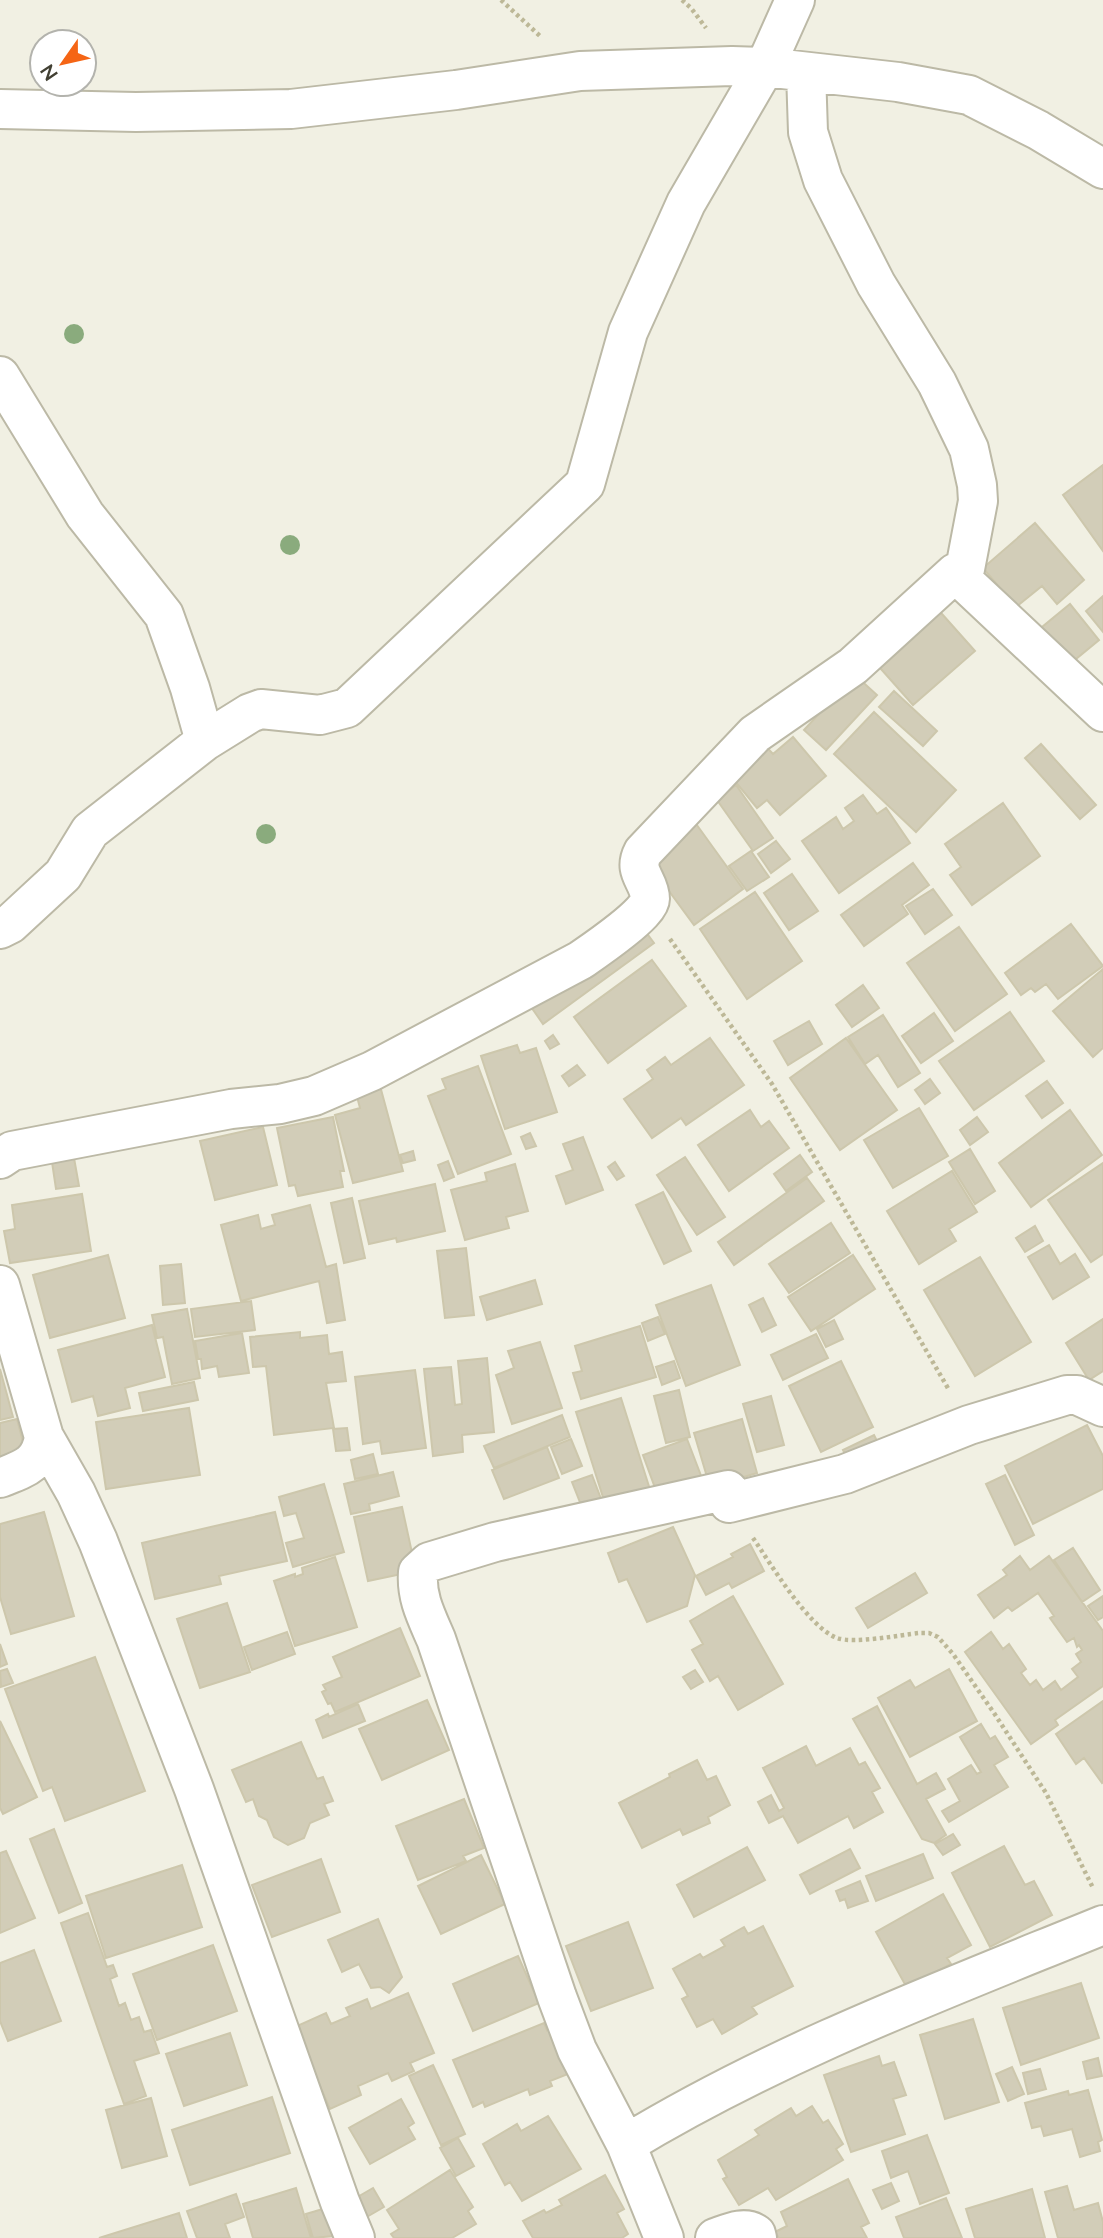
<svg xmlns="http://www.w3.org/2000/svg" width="1103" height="2238" font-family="Lato,sans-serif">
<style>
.building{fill:#d2cdb8;stroke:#cdc7ac;stroke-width:2}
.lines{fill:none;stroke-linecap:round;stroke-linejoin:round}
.minor-casing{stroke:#bcb9a6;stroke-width:42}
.path{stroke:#bdb897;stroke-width:4.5;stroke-dasharray:3.5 3.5;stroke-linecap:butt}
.minor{stroke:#fff;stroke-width:38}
.tree{fill:#8aab7d}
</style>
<rect width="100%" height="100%" fill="#f1f0e3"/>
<!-- building -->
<path class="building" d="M1103,465V551L1063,495Z
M1035,523L1084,580L1057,604L1042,586L1016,607L983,568Z
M1103,596V632L1086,611Z
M1070,604L1099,640L1065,668L1036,632Z
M934,605L975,651L913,705L873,660Z
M855,675L877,695L826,750L804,730Z
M894,691L937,731L923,746L879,707Z
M874,712L956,790L916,832L834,754Z
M793,737L826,776L780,815L767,800L757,808L734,780L760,740L773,754Z
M1041,744L1096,805L1080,819L1025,758Z
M736,785L773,838L753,851L717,800Z
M863,795L877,814L886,808L910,843L839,893L802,841L836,817L843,829L854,821L845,808Z
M1003,803L1040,856L972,905L950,875L961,867L945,844Z
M694,821L743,889L694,925L644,857Z
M776,841L790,859L771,873L758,854Z
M751,851L769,877L747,891L729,866Z
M913,863L929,885L902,905L908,914L864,946L841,915Z
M792,874L818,911L789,930L764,893Z
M933,889L952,915L925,934L906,906Z
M755,892L802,961L747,999L700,929Z
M640,924L654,943L543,1024L529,1004Z
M1071,924L1103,966L1058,999L1046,984L1035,992L1031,988L1021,995L1005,973Z
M959,927L1007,994L955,1031L907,963Z
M652,960L686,1006L608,1063L574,1017Z
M1103,969V1048L1093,1057L1053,1011Z
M863,985L879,1008L852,1027L836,1005Z
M1010,1012L1044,1061L974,1110L939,1061Z
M934,1013L953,1041L921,1063L902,1036Z
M883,1015L920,1073L898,1087L878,1055L865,1064L848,1037Z
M809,1021L822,1044L788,1065L774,1041Z
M553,1035L559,1044L550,1049L545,1041Z
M710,1038L744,1085L686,1125L681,1118L652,1138L624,1099L653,1079L647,1070L665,1057L671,1065Z
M846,1038L897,1110L840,1150L790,1078Z
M517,1045L520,1053L536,1048L557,1112L505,1129L481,1056Z
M577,1065L585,1075L569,1086L562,1076Z
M478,1066L511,1154L458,1174L428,1096L446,1089L442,1079Z
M930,1079L940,1093L925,1104L915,1090Z
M1047,1081L1063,1103L1042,1118L1026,1096Z
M379,1082L403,1171L353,1183L335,1115L360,1108L355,1089Z
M919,1108L948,1156L893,1188L864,1140Z
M750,1110L761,1127L769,1121L789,1148L729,1191L698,1145Z
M1070,1110L1102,1155L1031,1207L999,1163Z
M333,1117L344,1171H340L343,1187L298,1196L295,1185L289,1186L277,1128Z
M977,1117L988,1132L970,1145L960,1130Z
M263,1127L277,1185L215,1200L200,1141Z
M530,1133L536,1146L526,1149L521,1137Z
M583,1137L603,1190L566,1204L556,1176L573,1170L563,1144Z
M970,1149L995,1191L975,1204L949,1162Z
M413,1151L415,1160L403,1163L400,1155Z
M800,1155L812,1172L786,1191L774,1174Z
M685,1157L725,1217L697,1235L657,1175Z
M74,1158L79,1186L56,1189L52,1162Z
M448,1161L454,1177L444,1181L438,1165Z
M615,1162L624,1176L617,1180L608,1167Z
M1103,1163V1254L1091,1262L1048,1200Z
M515,1164L528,1211L506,1217L509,1228L465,1240L451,1190L487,1181L485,1173Z
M952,1171L977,1212L949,1229L956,1241L919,1264L887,1211Z
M807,1178L824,1201L734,1265L718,1242Z
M435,1184L445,1231L397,1242L396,1238L369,1244L359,1201Z
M663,1192L691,1251L664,1264L636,1205Z
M82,1194L91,1251L10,1263L4,1231L15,1229L12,1205Z
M352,1198L365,1258L344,1263L331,1203Z
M310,1205L326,1267L336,1264L345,1320L327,1323L319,1281L241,1301L221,1225L258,1215L261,1229L275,1225L272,1215Z
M831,1223L850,1253L789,1293L769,1264Z
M1035,1226L1043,1241L1025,1252L1016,1238Z
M1049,1245L1060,1264L1075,1254L1089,1277L1053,1299L1028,1257Z
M466,1248L474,1315L445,1318L437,1251Z
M108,1255L125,1318L50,1338L33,1275Z
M853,1255L875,1289L811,1331L788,1297Z
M980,1257L1031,1342L975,1376L924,1290Z
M181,1264L185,1303L163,1305L160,1266Z
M535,1280L542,1304L487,1320L480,1297Z
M711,1285L740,1365L686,1386L656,1305Z
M763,1298L776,1325L762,1332L749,1305Z
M251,1301L255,1330L195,1337L191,1309Z
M187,1309L200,1378L172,1384L163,1337L157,1338L152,1315Z
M658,1317L665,1334L648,1341L642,1323Z
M1103,1319V1371L1089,1380L1066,1343Z
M834,1320L843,1339L826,1347L817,1329Z
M152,1325L165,1377L125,1388L130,1408L98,1416L93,1396L72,1402L58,1350Z
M640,1326L656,1377L581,1399L573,1373L582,1371L575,1346Z
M300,1332V1338L327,1335L329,1354L342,1352L346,1381L326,1383L334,1428L274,1435L266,1366L253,1367L250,1337Z
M242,1333L249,1373L219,1377L217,1366L202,1369L201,1359H198L195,1341Z
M816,1334L828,1358L783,1380L771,1355Z
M540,1342L562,1408L512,1424L496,1375L514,1368L508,1351Z
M487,1358L494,1432L462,1435L463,1452L433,1456L424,1369L451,1367L455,1405L462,1404L458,1361Z
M674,1361L680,1378L662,1385L656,1367Z
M841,1361L873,1427L821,1452L789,1386Z
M0,1369L13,1417L0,1420Z
M415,1370L426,1448L382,1454L380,1441L363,1444L355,1377Z
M194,1382L198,1400L143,1411L139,1393Z
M679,1390L690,1437L666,1443L654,1396Z
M771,1396L784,1445L757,1452L743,1404Z
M621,1398L653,1499L608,1513L576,1412Z
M189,1408L200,1475L106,1489L96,1422Z
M562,1415L570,1437L494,1468L484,1446Z
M17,1419L26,1453L0,1461V1423Z
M742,1419L757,1473L710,1487L694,1433Z
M1087,1425L1103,1456V1489L1033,1524L1005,1466Z
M347,1428L350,1450L336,1451L333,1429Z
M874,1435L883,1453L852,1468L843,1450Z
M571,1439L582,1466L562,1474L551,1447Z
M687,1439L703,1481L658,1496L643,1455Z
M547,1447L559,1478L504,1499L492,1470Z
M373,1454L378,1474L355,1479L351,1460Z
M393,1472L399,1496L369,1504L370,1510L351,1514L344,1484Z
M592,1475L606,1512L587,1520L572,1482Z
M1005,1475L1034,1535L1015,1545L986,1484Z
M324,1484L344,1552L293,1567L286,1543L304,1538L296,1513L284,1516L279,1497Z
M402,1507L416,1571L368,1581L354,1517Z
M44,1512L74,1616L11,1634L0,1597V1524Z
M275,1512L287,1561L219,1576L221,1584L155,1599L142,1543Z
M673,1527L695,1575L687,1606L647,1622L627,1579L619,1582L608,1553Z
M750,1544L764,1571L732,1588L729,1583L706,1595L696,1576L733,1557L731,1554Z
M1073,1548L1100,1590L1082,1602L1054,1560Z
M1020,1556L1030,1570L1049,1556L1103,1631V1686L1055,1720L1058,1725L1031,1744L965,1652L991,1632L1003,1649L1009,1644L1026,1669L1021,1673L1030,1685L1036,1680L1043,1690L1055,1681L1061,1690L1078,1677L1072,1669L1081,1662L1076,1654L1082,1650L1079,1645L1077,1647L1074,1638L1067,1642L1050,1618L1054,1616L1038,1593L1012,1611L1008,1607L994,1618L978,1595L1007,1575L1003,1570Z
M335,1557L357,1627L295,1646L274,1581L295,1574V1577L303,1574L302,1568Z
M915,1573L927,1593L868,1628L856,1608Z
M733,1596L783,1684L738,1710L718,1676L710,1681L692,1650L703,1644L690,1621Z
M1103,1596V1617L1098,1620L1088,1606Z
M227,1603L250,1672L200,1688L177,1619Z
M400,1628L420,1676L335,1712L331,1703L328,1704L322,1692L326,1690L323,1685L342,1677L333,1657Z
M287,1632L295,1654L252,1670L244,1647Z
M0,1644L7,1664L0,1667Z
M95,1657L145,1791L65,1821L52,1787L43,1791L5,1689Z
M7,1669L13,1683L1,1687L0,1671Z
M949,1669L977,1721L910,1757L878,1698L910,1680L915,1688Z
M695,1670L703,1682L691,1689L683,1677Z
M427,1700L449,1750L382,1780L359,1729Z
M1103,1701V1782L1102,1783L1084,1758L1076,1764L1056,1734Z
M358,1704L365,1721L323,1738L316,1720L328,1714L329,1717Z
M877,1706L917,1784L936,1773L945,1789L926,1799L946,1835L934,1843L922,1839L853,1719Z
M0,1721L37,1797L3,1814L0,1808Z
M981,1724L990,1739L995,1736L1008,1757L994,1765L1008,1787L949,1822L942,1811L960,1801L948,1779L971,1765L977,1774L981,1772L960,1737Z
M301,1742L317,1779L323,1777L333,1801L324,1804L329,1815L310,1823L304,1838L288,1845L274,1837L267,1820L259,1816L253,1799L246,1802L232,1770Z
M806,1746L816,1766L850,1748L859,1765L865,1762L880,1788L872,1792L883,1812L854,1828L848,1816L798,1843L783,1816L769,1823L758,1802L771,1795L779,1811L784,1808L763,1768Z
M697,1760L707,1780L716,1776L730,1805L708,1817L710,1823L683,1835L680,1829L642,1848L619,1803L670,1777L669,1774Z
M464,1799L484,1848L463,1856L466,1861L418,1880L396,1826Z
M54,1829L82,1903L59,1913L30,1839Z
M953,1834L960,1845L943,1855L935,1844Z
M1004,1846L1025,1885L1034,1881L1052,1915L990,1947L952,1873Z
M747,1847L765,1880L694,1917L677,1885Z
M850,1849L860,1868L810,1894L800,1875Z
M6,1851L35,1918L0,1933V1853Z
M923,1854L933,1878L876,1901L866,1876Z
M481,1855L505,1904L441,1934L418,1886Z
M321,1859L340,1912L272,1937L252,1885Z
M182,1865L202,1927L106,1958L86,1896Z
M860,1881L868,1901L848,1908L845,1899L840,1901L836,1891Z
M943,1894L971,1945L947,1958L951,1964L907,1988L876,1932Z
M88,1913L107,1967L113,1965L117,1976L110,1979L119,2006L125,2003L131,2020L139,2017L144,2032L151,2030L159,2053L134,2061L146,2096L124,2104L61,1923Z
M378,1919L402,1977L389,1993L380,1987L371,1988L359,1964L342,1972L328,1940Z
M628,1922L653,1988L591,2011L566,1946Z
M763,1926L793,1986L752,2007L757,2014L722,2034L713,2019L697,2027L682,1999L688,1996L673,1969L700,1954L703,1958L725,1946L721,1940L744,1927L748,1934Z
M213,1945L237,2011L157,2040L133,1974Z
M34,1950L61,2021L8,2041L0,2021V1963Z
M518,1956L539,2003L473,2031L453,1984Z
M1081,1983L1099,2038L1021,2065L1003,2008Z
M408,1993L434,2053L410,2063L414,2071L392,2081L388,2073L358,2086L361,2095L330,2109L299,2038L297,2026L326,2013L331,2024L350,2016L346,2008L367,1999L371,2009Z
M973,2019L999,2102L945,2119L920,2035Z
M544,2023L547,2030L549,2028L568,2074L550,2081L552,2086L530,2095L528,2089L485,2107L483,2102L473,2107L453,2060Z
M230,2033L247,2085L184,2106L166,2054Z
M879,2056L882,2066L894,2062L906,2095L893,2099L905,2134L851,2152L824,2075Z
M1098,2058L1102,2076L1087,2079L1083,2062Z
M433,2065L465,2134L441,2145L409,2076Z
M1012,2067L1024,2094L1008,2101L996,2074Z
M1040,2069L1046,2089L1028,2094L1023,2073Z
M1088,2090L1102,2140L1098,2142L1100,2151L1080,2157L1072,2129L1044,2136L1041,2126L1032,2128L1025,2103L1068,2091L1069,2095Z
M272,2097L290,2153L190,2185L172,2130Z
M151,2098L167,2156L122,2168L106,2110Z
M401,2099L414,2123L408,2127L415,2139L370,2164L349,2128Z
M812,2106L823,2123L828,2120L843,2144L836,2149L843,2160L776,2200L768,2188L739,2205L723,2179L727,2177L718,2160L759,2135L755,2130L791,2108L796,2116Z
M548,2116L581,2169L522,2201L510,2182L505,2185L483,2144L517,2124L521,2131Z
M927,2135L949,2193L920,2204L908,2171L891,2178L882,2151Z
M458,2138L474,2166L456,2176L440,2148Z
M450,2170L473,2207L468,2211L476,2224L452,2238H394L391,2234L399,2229L387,2210Z
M605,2175L624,2209L617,2213L628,2234L622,2238H533L523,2221L544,2210L546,2213L562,2205L559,2200Z
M848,2179L869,2223L861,2227L867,2238H779L775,2232L787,2226L781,2212Z
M891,2183L899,2201L882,2209L873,2190Z
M1067,2186L1074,2210L1098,2203L1103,2222V2238H1058L1045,2192Z
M296,2188L311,2238H253L243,2204Z
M373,2188L384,2207L365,2218L354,2199Z
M1032,2189L1045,2238H975L966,2209Z
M236,2194L244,2217L225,2224L230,2238H197L187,2211Z
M946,2198L962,2238H904L896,2217Z
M326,2208L334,2236L313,2238L306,2214Z
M179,2213L187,2238H99Z"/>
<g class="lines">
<!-- minor casing -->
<g class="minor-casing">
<path id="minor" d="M806,72L808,132L823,180L876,284L937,383L969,449L977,485L978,501L965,569L955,573
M0,109L136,112L291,109L456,90L580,71L732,66L765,67L898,82L969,95L1038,130L1103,169
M0,376L85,515L164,615L190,688L205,741
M0,929L10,924L63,875L90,831L205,741L250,713L261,709L320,715L347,708L585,484L628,332L686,203L765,67L795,0
M0,1159L12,1151L231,1109L280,1104L314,1096L372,1071L581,960C594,951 650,913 650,899C650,880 632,873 643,852L755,734L853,666L955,573L1103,712
M0,1285L44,1437C40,1465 23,1469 0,1478
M44,1437L76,1493L98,1541L194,1789L340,2202L355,2238
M626,2144C776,2053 941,1991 1103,1925
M664,2238L626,2144L577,2050L557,1997L436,1639C426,1616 416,1597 418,1572L429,1562L495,1542L728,1490L729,1503L845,1474L969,1425L1067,1395H1077L1103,1407
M715,2238C727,2234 744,2225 756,2234L757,2238"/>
</g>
<!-- path -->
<path class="path" d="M501,0L540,36
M682,0L691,8L706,28
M670,939L772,1084L949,1390
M753,1538C771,1564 808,1627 837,1638C854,1644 900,1635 919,1633H929L938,1637L953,1654L994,1713L1046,1793L1093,1888"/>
<!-- minor -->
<use href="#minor" class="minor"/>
</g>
<!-- trees -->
<g class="tree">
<circle cx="74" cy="334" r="10"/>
<circle cx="290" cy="545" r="10"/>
<circle cx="266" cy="834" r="10"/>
</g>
<!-- north arrow -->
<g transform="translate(63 63) rotate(236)"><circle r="33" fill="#ffffff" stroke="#b3b3ad" stroke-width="2"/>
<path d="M0-5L12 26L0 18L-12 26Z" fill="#f56515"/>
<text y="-10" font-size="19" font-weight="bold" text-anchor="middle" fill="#424033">N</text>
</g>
</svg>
